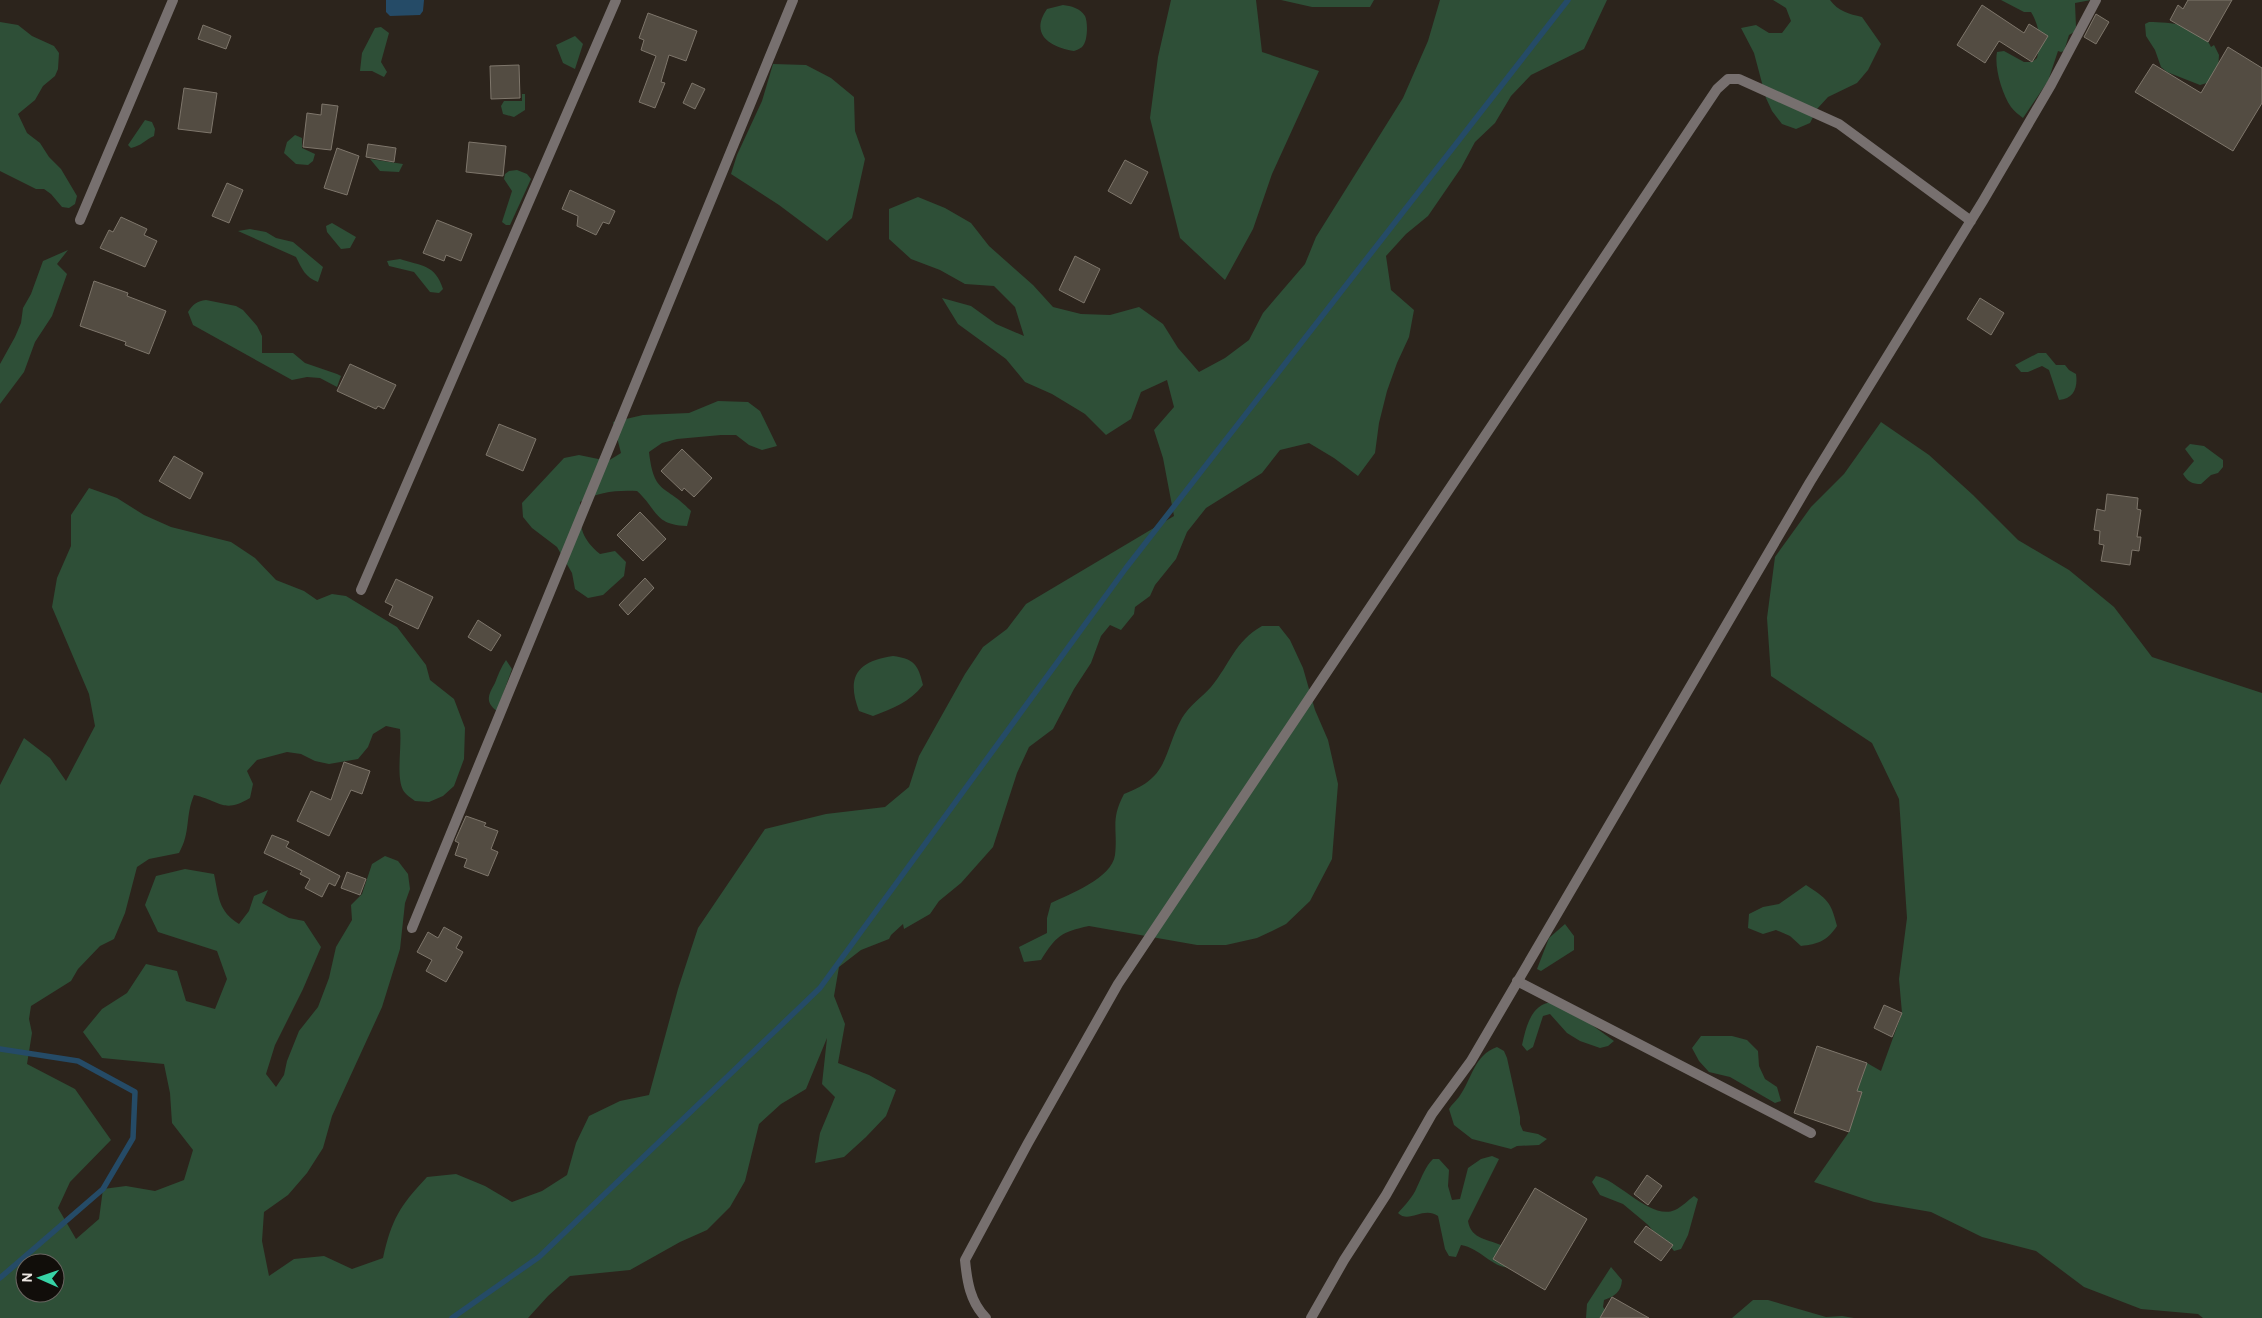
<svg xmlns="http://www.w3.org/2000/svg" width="2262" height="1318" font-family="Overpass,sans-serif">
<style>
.green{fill:#2e4f37;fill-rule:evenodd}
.water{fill:#254b67}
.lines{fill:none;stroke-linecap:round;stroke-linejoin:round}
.stream{stroke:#254b67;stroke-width:5.5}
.building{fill:#534c42;stroke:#7e766b}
.service{stroke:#77706f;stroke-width:10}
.minor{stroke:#77706f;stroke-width:10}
</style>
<rect width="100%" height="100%" fill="#2c241c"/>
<!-- green -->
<path class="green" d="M1171,0H1256L1262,52L1319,71L1272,174L1253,229L1225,280L1180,238L1150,118L1158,57Z
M1281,0H1374L1370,7H1312Z
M1440,0H1607L1584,49L1531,75L1511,96L1495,123L1475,142L1461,168L1428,216L1406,234L1386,256L1391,290L1414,310L1409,337L1397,363L1387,391L1379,423L1375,453L1358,476L1334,458L1309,443L1280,450L1262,473L1206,508L1187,532L1176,559L1155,585L1150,596L1135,607L1134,614L1121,630L1110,625L1101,636L1091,663L1074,689L1053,729L1029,747L1017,773L993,847L961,883L939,901L930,914L904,929L903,924L891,935L889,939L861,950L839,967L834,996L845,1024L838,1063L869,1075L896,1090L886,1116L866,1137L844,1157L815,1163L820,1133L835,1097L822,1084L827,1038L806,1089L781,1104L759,1124L745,1181L730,1207L707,1230L680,1242L630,1270L570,1276L548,1296L528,1318H0V785L24,738L50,758L66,781L95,726L89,694L52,607L57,578L71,546V515L89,488L117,498L144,515L171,527L231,542L255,558L276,580L304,591L317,600L332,594L346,596L397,627L426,665L430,680L454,699L465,728L464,759L454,786L443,796L429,802L415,801C411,798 405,794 403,790C396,777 402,746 400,729L386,726L373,734L368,747L358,759L329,764L315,761L301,754L287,752L257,760L247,771L253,784L250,798C223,814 221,801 194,795C185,816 191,832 179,853L149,859L137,867L125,913L114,939L100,946L78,969L71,981L31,1006L29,1019L32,1033L27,1064L75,1089L111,1140L70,1182L58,1208L76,1239L99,1219L103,1189L126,1186L155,1191L184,1180L193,1150L172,1123L170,1093L164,1064L102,1058L83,1032L102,1009L127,993L146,964L177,971L186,1001L215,1009L227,979L217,951L158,932L145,905L156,876L185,869L214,874C219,897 218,911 239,924L249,911L254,896L268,890L262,903L289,918L304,921L321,947L303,989L275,1045L266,1074L276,1087L284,1075L287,1061L299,1031L318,1007L329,978L336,947L352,920L351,905L362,894L372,864L385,856L398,861L408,874L410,889L405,903L400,949L382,1007L332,1116L323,1148L307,1173L288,1195L264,1212L262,1241L269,1276L294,1259L324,1256L352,1269L383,1258C392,1219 399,1207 427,1177L456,1174L485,1186L512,1202L542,1191L567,1175L576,1143L589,1116L620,1101L649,1095L678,989L698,928L765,829L826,814L885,807L909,787L919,756L965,674L983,647L1007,629L1026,604L1174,516L1163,458L1154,430L1174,407L1167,380L1141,392L1131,419L1106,435L1085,414L1052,394L1025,382L1006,359L958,324L942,298L971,306L996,324L1024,336L1015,307L994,286L965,284L940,270L911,259L889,239V209L918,197L945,208L971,223L989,246L1033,285L1053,307L1081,314L1110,315L1139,307L1163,324L1178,348L1199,372L1225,358L1249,340L1263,313L1305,264L1316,237L1403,98L1428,41ZM25,1263H55V1293H25Z
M1773,0H1830C1838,11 1849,14 1862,17L1881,44L1868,70L1857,83L1828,97L1817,109L1810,123L1796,129L1782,124L1772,111L1766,98L1754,53L1741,28L1756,25L1769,33H1782L1791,21L1786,8Z
M2001,0H2091L2075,3L2076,27L2074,32L2069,35L2064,51L2061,52L2058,51L2048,81L2023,118C2019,115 2014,111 2011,107C2002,94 1994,67 1997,52L2004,51L2024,62H2032L2037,58C2041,41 2040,27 2031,12H2024Z
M1063,5C1071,6 1080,8 1085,16C1088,22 1088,42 1082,47C1081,48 1075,51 1074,51C1051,47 1029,35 1047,9Z
M0,22L18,25L32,36L54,46L59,53L58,69L55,76L43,86L35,100L18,114L27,133L40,143L49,157L61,169L77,196L75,204L69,208L62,207L51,194L44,189H36L0,171Z
M2149,22C2170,22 2202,25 2211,47L2214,45L2219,55L2218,70L2207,83L2200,85L2167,72L2161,67L2155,50L2146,36L2145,24Z
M381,27L389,33L381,62L387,72L384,77L372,71H360L362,53L375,28Z
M575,36L583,44L575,69L563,63L556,45Z
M773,64L806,65L831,78L854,97L855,131L865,159L852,218L827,241L779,205L731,174L737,155L762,101Z
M522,94H525V110L514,117L503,114L501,106L504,101H522Z
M145,120L152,122L155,129L154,136C145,140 141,146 131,148L128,145Z
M295,135L302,138V148L315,154L313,161L308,165L296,164L284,153L287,142Z
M370,159L403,164L399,172L380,171Z
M517,170L527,174L531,179L510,225H506L502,222L512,191L504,179L505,174L509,171Z
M332,223L356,237L350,248L341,249L327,232L326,226Z
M250,229L266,232L276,238L293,242L323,267L318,282C305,277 302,269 296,257L238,231Z
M68,250L57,264L67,274L52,316L35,342L24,372L0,404V364L15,337L21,323L23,308L31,294L43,261Z
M400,259C421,266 435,264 443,289L439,293L430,292L414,272L389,266L387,261Z
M206,300L236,306L243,310L257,326L262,336V353H293L305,363L337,374L341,376L337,387L320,378L307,377L292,380L193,325L188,312C193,304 197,301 206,300Z
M2038,353H2046L2056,365H2065L2069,370L2076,374C2078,387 2074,399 2059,400L2049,370L2042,366L2028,372H2021L2015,365Z
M718,401L748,402L760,411L777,446L762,450L749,445L736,435H721L677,439L662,443L649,452C654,496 666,484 691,511L687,526C654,525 658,510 637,491C616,490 598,492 580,502C580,527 580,537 600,554L615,551L626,562L624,576L603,595L588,598L575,589L572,573L557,547L532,528L523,517L522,503L564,458L579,455L608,461L621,453L613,422L643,415L689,413Z
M1881,422L1929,455L1973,495L2018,540L2069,570L2114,607L2152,657L2262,693V1318H2203L2198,1314L2141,1309L2084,1287L2036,1251L1982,1237L1931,1212L1874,1202L1814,1182L1849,1132L1857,1091L1867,1063L1881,1071L1902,1013L1899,979L1907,918L1899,799L1872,743L1771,676L1767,618L1775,557L1811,507L1844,474Z
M2190,444L2204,446L2223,460V467L2218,473L2211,475L2201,484C2192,484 2188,482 2183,474L2194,461L2185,449Z
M1262,626H1279L1290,640L1303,668L1315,710L1328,740L1338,784L1332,859L1310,901L1286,924L1274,930L1257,938L1226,945H1197L1089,926C1061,932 1056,936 1041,960L1024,962L1019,947L1047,933V918L1051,903C1070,894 1112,878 1115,855C1118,829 1110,820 1124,794C1170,777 1162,755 1182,718C1189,706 1202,697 1211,687C1230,664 1235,641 1262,626Z
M893,656C914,659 918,664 923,685C910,702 892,709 873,716L859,711C846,677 857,661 893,656Z
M506,660L512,669L497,711C484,702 489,694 495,683C498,675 501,667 506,660Z
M1806,885C1827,899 1831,901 1837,926C1827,941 1818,944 1801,946L1790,936L1776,930L1763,934L1748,928L1749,914L1763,907L1779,904Z
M1565,924L1574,936V950L1541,971L1537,969L1549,938Z
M1552,1002L1585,1020L1614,1041L1608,1046L1600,1048L1580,1041L1567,1033L1550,1014L1543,1016L1533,1047L1527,1051L1522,1045C1526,1027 1531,1004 1552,1002Z
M1701,1036H1732L1747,1040L1758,1051L1759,1066L1765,1079L1777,1087L1781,1101L1775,1103L1730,1077L1709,1072L1699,1061L1692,1048Z
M1497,1047L1504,1051L1507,1058L1520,1117V1124L1523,1131L1538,1134L1547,1139L1539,1145L1517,1146L1511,1149L1472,1139L1454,1125L1449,1109C1452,1104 1456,1101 1459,1097C1472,1079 1474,1055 1497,1047Z
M1492,1156L1499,1159L1468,1221C1471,1240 1489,1239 1503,1246L1510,1268C1491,1267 1480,1248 1461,1245L1456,1257L1449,1256L1445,1249L1438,1216C1423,1206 1409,1224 1398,1213C1405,1205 1413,1197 1417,1187C1422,1177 1425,1167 1433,1159H1439L1449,1170L1448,1186L1452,1200L1460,1199L1468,1168L1481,1159Z
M1596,1176C1619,1180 1651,1221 1675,1210C1682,1207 1688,1200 1694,1196L1698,1199L1688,1235L1681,1249L1674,1251L1665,1239L1658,1236L1647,1224L1623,1204L1600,1195L1592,1182Z
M1611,1267L1622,1280C1621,1292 1615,1296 1604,1300L1603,1307L1611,1318H1586L1587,1304Z
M1753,1300H1768L1826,1317L1842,1316L1854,1318H1732Z"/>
<!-- water -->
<path class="water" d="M386,0H424L423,11L420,15L390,16L386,12Z"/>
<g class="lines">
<!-- stream -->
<path class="stream" d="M0,1049L78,1061L135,1092L133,1138L103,1189L0,1278
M452,1318L539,1257L820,988L1126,568L1568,0"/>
</g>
<!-- building -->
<path class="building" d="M2188,0H2232L2208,42L2170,20L2178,5L2183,9Z
M1982,5L2024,33L2029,24L2048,36L2032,62L1999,41L1985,63L1957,45Z
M648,13L697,31L686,61L669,55L661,82L665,83L655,108L639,102L656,56L641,50L644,40L639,38Z
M2096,14L2109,22L2096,44L2084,37Z
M203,25L231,36L226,49L198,39Z
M2228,47L2262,68V103L2233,151L2135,92L2153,64L2201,93Z
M519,65L520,98L491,99L490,66Z
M692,83L705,89L695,109L683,103Z
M184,88L217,93L211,133L178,129Z
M322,104L338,106L331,150L303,147L307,113L321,115Z
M469,142L506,146L503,176L466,172Z
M368,144L396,148L394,162L366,157Z
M337,148L359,156L347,195L324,188Z
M1125,160L1148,172L1131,204L1108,191Z
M227,183L243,190L229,223L212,216Z
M570,190L615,211L609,224L603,222L596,235L577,226L578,216L562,209Z
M121,217L147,229L144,235L157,241L145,267L100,248L109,230L113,232Z
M437,220L472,234L461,261L446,255L444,261L423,253Z
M1075,256L1100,269L1084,303L1059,290Z
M94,281L128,293L127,296L166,311L149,354L125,345L126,342L80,326Z
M1980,298L2004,313L1991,335L1967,319Z
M350,364L396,385L384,409L378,406L376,409L337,391Z
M499,424L536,439L523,471L486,455Z
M682,449L712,478L694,497L684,488L682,491L661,471Z
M174,456L203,473L190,499L159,481Z
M2107,494L2138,498L2137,509L2141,510L2137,537H2141L2139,551L2132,550L2130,565L2101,561L2104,545L2099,544L2100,531L2094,530L2097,509L2105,511Z
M640,512L666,539L643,561L617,535Z
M645,578L654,588L628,615L619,605Z
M396,579L433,597L418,629L389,615L393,606L385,602Z
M478,620L501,635L491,651L468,637Z
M344,762L370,771L362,794L351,790L329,836L297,821L311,791L331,800Z
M466,816L486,823L484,826L498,831L491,849L498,852L488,876L464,867L467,859L455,855L459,843L455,841Z
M272,835L289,842L286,847L340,876L335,886L329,883L322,897L305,888L310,879L300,874L302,871L264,853Z
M347,872L366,879L360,895L341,888Z
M444,927L462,937L456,948L463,952L446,982L426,971L432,960L417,952L428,932L438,938Z
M1884,1005L1902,1013L1892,1037L1874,1028Z
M1817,1046L1867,1063L1857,1091L1862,1092L1849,1132L1794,1113Z
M1647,1175L1662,1186L1648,1205L1634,1194Z
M1535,1188L1587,1219L1545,1290L1493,1259Z
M1646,1226L1673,1245L1661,1261L1634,1242Z
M1612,1297L1649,1318H1600Z"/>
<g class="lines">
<!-- service -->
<path class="service" d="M1517,981L1811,1133"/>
<!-- minor -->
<path class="minor" d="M80,220L173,0
M361,590L616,0
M412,928L793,0
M986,1318C970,1302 967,1281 965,1260L1028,1143L1118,984L1717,89L1728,79H1739L1839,124L1971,221
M1311,1318L1344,1260L1386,1195L1432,1114L1471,1061L1810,482L1983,201L2051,85L2096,0"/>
</g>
<!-- north arrow -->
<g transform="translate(40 1278) rotate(272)"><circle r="24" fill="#110e0a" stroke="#696460"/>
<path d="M0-4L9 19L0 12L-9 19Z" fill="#37d4a6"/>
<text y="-8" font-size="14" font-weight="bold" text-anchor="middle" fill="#ece6e1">N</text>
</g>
</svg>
